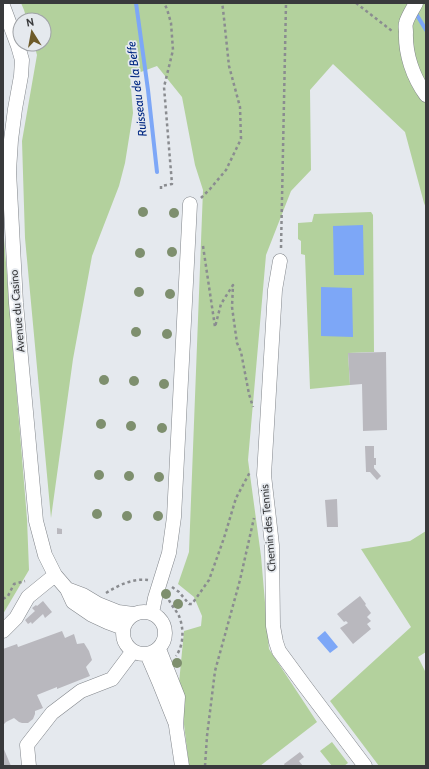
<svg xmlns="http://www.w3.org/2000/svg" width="429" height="769" font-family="Cabin,sans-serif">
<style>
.green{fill:#b3d19d}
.water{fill:#7da7f7}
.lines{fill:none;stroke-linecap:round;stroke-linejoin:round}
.stream{stroke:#7da7f7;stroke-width:4}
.building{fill:#b9b8be}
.minor-casing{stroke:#82868b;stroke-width:15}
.path{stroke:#8a8c90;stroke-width:2.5;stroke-dasharray:3 3;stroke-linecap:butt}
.minor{stroke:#fff;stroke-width:14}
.tree{fill:#7e8f6e}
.labels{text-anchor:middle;stroke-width:3.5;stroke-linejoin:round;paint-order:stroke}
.street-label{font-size:11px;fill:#393a3c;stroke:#e5e9ee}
.water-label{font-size:12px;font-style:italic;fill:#022983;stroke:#e5e9ee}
</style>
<rect width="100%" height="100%" fill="#e5e9ee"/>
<!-- green -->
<path class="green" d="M21,3H426V208L424,203L405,132L333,64L310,90L311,170L291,191L266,255L248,460L261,556L269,649L317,722L260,766H189L179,683L184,631L201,626L202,616L194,597L178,584L189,552L203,190L195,165L182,97L157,66L130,76L133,113L125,163L119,186L92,256L73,359L51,518L25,238L22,141L37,55L34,44H44V20H27L24,10Z
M371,212L373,215L374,352L348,353L350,385L310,389L305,255L301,254V241L298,239V223L312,222L314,214Z
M3,226L27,519L29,570L3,614Z
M426,531V652L418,657L426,673V766H379L330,701L411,627L361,549L410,541Z
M332,742L348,763L344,766H332L320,751Z"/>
<!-- water -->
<path class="water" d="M363,225L364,275H334L333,226Z
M321,287L352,288L353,337L321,336Z
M325,631L338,647L330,653L317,638Z"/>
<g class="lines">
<!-- stream -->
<path class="stream" d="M136,3L148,90L157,172
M415,12L426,30"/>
</g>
<!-- building -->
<path class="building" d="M386,352L387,430L363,431L362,384L350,385L348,353Z
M365,446H374V458H376V465H374V468L381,476L377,480L370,472H366Z
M337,499L338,527H327L325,500Z
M57,528L62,529V534H57Z
M360,596L366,604L365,605L371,613L367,617L371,621L367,624L371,629L353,644L340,628L348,623L346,621L344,622L337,614Z
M43,601L52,612L45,618L43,614L32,624L31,622L28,624L25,620L35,611L32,608L36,605L37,606Z
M62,631L65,638L74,634L77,644L84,643L89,651L92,660L86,667L90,676L57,689V687L37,695L43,708L35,711V714L33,719L28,723H22L19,722L14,718L6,722L3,725V649L17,644L18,647Z
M3,747L11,766H3Z
M300,752L304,757L299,761L303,766H285L284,764Z"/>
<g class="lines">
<!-- minor casing -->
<g class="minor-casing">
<path id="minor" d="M416,3C413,9 408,16 406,23C405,26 406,29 406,32C405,54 413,77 426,95
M3,6L18,46L22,60L21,76L15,109L11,140L9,171L16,303L36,521L45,555L55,575L67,589L73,602L92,615L107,622L123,628
M280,261L275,290L264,475L272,545L273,626L276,642L279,651L304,685L365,766
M67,589L83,595L98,604L118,612L133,614
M123 633a21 21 0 1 1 42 0a21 21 0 1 1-42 0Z
M152,613L155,598L169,553L174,517L190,204
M3,631L16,618L28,597L55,575
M159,649L178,697L176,726L182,766
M147,654L159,682L175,722
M29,766L27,745L52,713L81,691L112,679L133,651"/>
</g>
<!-- path -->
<path class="path" d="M356,3L392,31
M161,189V186L172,184L164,87L173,50L171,23L167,9L164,3
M201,198L210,189L226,170L241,139L240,107L229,66L223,9L222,3
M203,246L215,327L221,304L233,285L232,307L237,343L241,352L249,394L253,407
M281,248L286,3
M172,587L179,592L189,604H192L209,580L224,538L236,498L250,472
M106,593C119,585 133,578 148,580
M3,599L8,596L14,584L25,581
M169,600C171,605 176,610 179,616C184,628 184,645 176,656
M205,766L207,736L215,671L240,580L254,518"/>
<!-- minor -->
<use href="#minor" class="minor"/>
</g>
<!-- trees -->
<g class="tree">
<circle cx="143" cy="212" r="5"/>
<circle cx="174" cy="213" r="5"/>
<circle cx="172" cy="252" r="5"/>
<circle cx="140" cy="253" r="5"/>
<circle cx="139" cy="292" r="5"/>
<circle cx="170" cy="294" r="5"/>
<circle cx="136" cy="332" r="5"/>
<circle cx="167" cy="334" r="5"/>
<circle cx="104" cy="380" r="5"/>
<circle cx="134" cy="381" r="5"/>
<circle cx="164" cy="384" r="5"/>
<circle cx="101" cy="424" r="5"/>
<circle cx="131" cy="426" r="5"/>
<circle cx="162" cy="428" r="5"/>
<circle cx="99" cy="475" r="5"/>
<circle cx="129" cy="476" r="5"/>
<circle cx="159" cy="477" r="5"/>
<circle cx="97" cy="514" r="5"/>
<circle cx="127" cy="516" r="5"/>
<circle cx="158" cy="516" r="5"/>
<circle cx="166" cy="594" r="5"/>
<circle cx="178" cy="604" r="5"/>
<circle cx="177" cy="663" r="5"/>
</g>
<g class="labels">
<!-- street labels -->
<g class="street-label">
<text transform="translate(17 311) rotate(-95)" y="4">Avenue du Casino</text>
<text transform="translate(268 528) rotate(-95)" y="4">Chemin des Tennis</text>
</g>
<!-- water labels -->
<g class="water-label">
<text transform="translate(137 89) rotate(-97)" y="4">Ruisseau de la Beffe</text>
</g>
</g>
<!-- border -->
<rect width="429" height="769" fill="none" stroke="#393a3c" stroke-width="8"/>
<!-- north arrow -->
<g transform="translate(32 32) rotate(349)"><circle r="19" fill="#e5e9ee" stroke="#a0a3a7"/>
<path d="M0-3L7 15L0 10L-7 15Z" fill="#6d5a29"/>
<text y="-6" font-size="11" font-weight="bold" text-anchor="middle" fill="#393a3c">N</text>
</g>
</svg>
